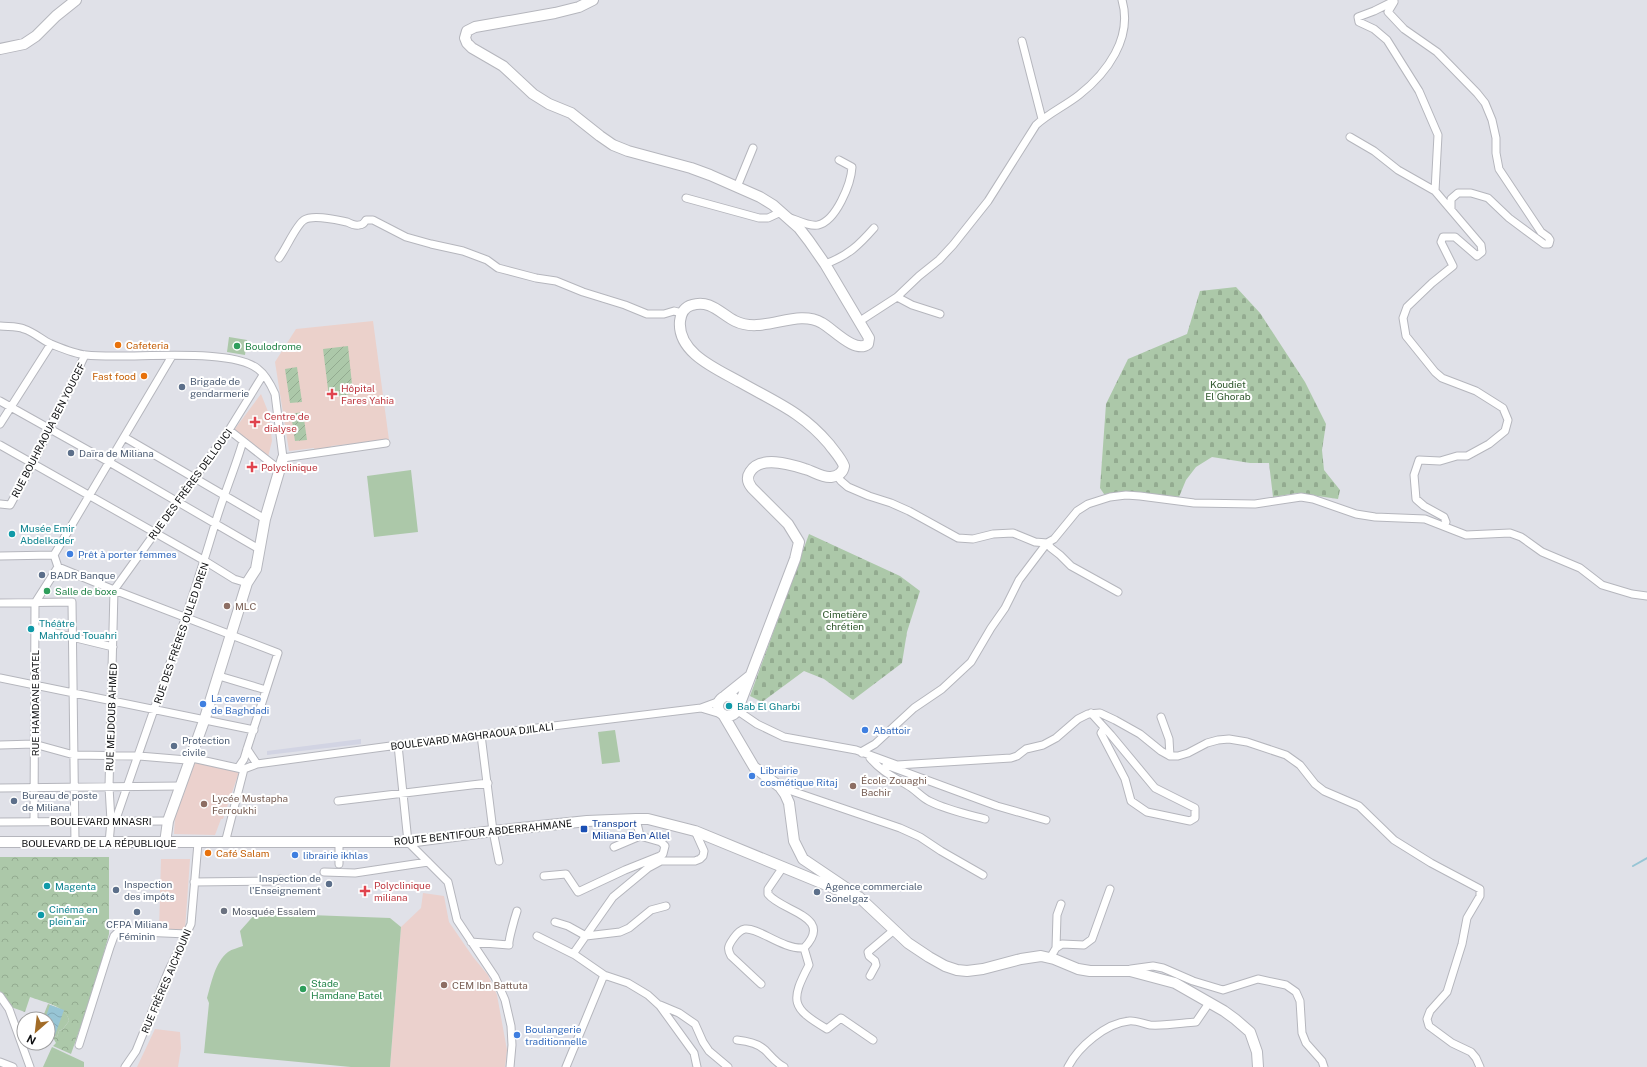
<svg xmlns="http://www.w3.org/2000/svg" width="1647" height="1067" font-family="'Public Sans',sans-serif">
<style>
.built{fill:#d2d4e3}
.education{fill:#ebd1cd}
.medical{fill:#ebd1cb}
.grass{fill:#acc8a9}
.cemetery{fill:url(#cemetery-stones)}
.park{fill:url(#park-crowns)}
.garden{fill:url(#garden-furrows)}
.water{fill:url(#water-waves)}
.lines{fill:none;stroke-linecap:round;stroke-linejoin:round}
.stream{stroke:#97c5d5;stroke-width:2}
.street-casing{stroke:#b5b6bd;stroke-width:9}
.secondary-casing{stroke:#b5b6bd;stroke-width:12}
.street{stroke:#fff;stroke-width:7}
.secondary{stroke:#fff;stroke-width:10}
.food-dot{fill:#e8710a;stroke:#fff;stroke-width:1.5}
.leisure-dot{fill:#2e9e5b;stroke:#fff;stroke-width:1.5}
.service-dot{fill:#5c6f8a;stroke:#fff;stroke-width:1.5}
.health-dot{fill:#e0444e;stroke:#fff;stroke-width:1.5}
.culture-dot{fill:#0f9aa8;stroke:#fff;stroke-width:1.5}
.shop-dot{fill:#3f7fe0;stroke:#fff;stroke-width:1.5}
.education-dot{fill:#8d6e63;stroke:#fff;stroke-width:1.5}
.transit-dot{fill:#1a4fb4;stroke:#fff;stroke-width:1.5}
.worship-dot{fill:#6b7280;stroke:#fff;stroke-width:1.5}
.labels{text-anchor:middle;stroke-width:4;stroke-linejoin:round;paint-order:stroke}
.food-label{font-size:10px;fill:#c56008;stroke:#fff;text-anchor:start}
.leisure-label{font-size:10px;fill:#27864d;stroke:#fff;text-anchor:start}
.service-label{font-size:10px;fill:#4e5e75;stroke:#fff;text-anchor:start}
.park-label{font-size:10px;fill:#2e572c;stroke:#fff}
.health-label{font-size:10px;fill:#be3a42;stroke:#fff;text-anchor:start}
.street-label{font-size:10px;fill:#0e0f11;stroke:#fff}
.culture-label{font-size:10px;fill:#0d838f;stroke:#fff;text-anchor:start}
.shop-label{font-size:10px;fill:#366cbe;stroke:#fff;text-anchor:start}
.education-label{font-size:10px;fill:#785e54;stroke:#fff;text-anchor:start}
.transit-label{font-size:10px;fill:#164399;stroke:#fff;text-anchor:start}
.worship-label{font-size:10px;fill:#5b616d;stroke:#fff;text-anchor:start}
</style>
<defs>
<pattern id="cemetery-stones" width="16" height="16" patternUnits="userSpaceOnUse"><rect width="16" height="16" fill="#acc8a9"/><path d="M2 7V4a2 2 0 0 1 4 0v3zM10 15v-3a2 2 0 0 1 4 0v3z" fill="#93ab90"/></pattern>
<pattern id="park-crowns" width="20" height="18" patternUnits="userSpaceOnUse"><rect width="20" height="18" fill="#acc8a9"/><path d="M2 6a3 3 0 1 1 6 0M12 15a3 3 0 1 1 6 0" fill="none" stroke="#93ab90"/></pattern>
<pattern id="garden-furrows" width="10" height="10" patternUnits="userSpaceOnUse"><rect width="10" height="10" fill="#acc8a9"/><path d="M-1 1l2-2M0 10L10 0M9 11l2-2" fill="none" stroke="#93ab90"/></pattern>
<pattern id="water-waves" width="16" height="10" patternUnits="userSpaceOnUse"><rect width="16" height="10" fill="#97c5d5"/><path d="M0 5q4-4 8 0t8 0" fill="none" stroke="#81a8b6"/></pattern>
</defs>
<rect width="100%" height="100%" fill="#e0e1e8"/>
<!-- built -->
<path class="built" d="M361,739V744L267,755V751Z"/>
<!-- education -->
<path class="education" d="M194,762L239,772L223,819H221L215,835L174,834L175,817L185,791Z
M161,859H190L185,930H159Z
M423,893L444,896L449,922L473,957L488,975L497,995L507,1050L505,1067H390L401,927L421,908Z
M155,1029L180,1032L181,1048L178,1067H137Z"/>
<!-- medical -->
<path class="medical" d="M373,321L389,440L331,446V450L315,452L314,448L289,451L275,362L296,329Z
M261,394L269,414L272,441L268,457L234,430Z"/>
<!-- grass -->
<path class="grass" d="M229,337L247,340L245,355L227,352Z
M411,470L418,532L374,537L367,476Z
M615,730L620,762L602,764L598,732Z
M256,913L390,918L401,927L390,1067H351L204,1053L209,1003L207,998C211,984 215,962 228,952C232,949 238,948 243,946L240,931Z
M48,1004C57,1008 67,1009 69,1021L63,1029L59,1031L57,1037L52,1036L49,1043L48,1019H42Z
M52,1047L84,1062V1067H43Z"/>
<!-- cemetery -->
<path class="cemetery" d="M1236,287L1260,313L1305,382L1326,424L1322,450L1324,470L1340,490L1338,499L1297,493L1273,497L1269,463H1250L1212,457L1196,467L1186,480L1179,497L1139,492L1104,494L1100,488L1106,404L1128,359L1187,334L1200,291Z
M809,534L900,576L920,591L907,632L902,663L853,700L824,679L804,671L762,702L750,696Z"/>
<!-- park -->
<path class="park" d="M0,857H109V934L94,989L71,1054L53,1046L56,1043L52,1036L57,1037L59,1031L63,1029L69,1021C67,1006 43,1002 30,997L25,1012L11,1007L0,991Z"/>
<!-- garden -->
<path class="garden" d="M348,346L353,394L329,397L323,349Z
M297,367L302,402L290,403L285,369Z
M303,412L307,440L295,441L291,414Z"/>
<!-- water -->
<path class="water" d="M50,1005L64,1010L55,1035L48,1033V1019H45Z"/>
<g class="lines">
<!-- stream -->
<path class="stream" d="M1633,866L1647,858"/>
<!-- street casing -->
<g class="street-casing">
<path id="street" d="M1394,1L1374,11L1358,17L1359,22L1374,29L1387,40L1419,91L1438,135L1435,191L1481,245L1482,252L1477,256L1455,237H1443L1441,242L1453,266L1432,283L1407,307L1403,318L1406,336L1435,372L1442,378L1476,391L1503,408L1508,420L1505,431L1489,444L1467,456H1457L1440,461L1419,460L1414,475L1416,499L1424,506L1444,517L1446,522L1443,526
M1394,2L1388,12L1404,29L1437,52L1477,93L1485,103L1492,120L1496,138V153L1499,169L1541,232L1548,237L1550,240L1549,244H1544L1509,218L1488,198L1471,193H1458L1451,199V209
M1022,41L1042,119
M1350,137L1374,151L1398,170L1435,191
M737,187L753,148
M686,198L759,218H768L781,212
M788,217C797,220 810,227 818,225C836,221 851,184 852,167L839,160
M279,258C286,249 296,225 304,220C313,214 337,220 347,222C351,224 355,226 359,225C363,225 364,223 366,220H373L406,237L431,244L463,251L487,260L498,268L536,278L556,281L583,292L625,305L647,314H664L674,311L682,313
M825,264C848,256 859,245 874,228
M897,297L912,305L940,314
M860,321L897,297L919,276L939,260L953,245L988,201L1036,125C1049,113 1065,106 1079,95C1107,73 1133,38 1122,0
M0,326C8,327 17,326 24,329C34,332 42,340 51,344C61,348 75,354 86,355C126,360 229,346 258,369C266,375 271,385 275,394L283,458L386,443
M0,401L109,462L259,549
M0,424L51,344
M229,430L280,470
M124,437L265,519
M0,445L205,561L234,579L247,583
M837,476L841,481L848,487L869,496L891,503L909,511L958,538L973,539L993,534L1013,533L1035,542L1047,543L1054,539L1077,511L1088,504L1110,497L1126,495L1140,496L1194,503L1255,504L1301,497L1313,499L1356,514L1375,517L1425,519L1466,535L1510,533L1521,537L1542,552L1580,568L1602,585L1632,594L1647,596
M0,504L10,505L33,463L85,355
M54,555L58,567L114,590L278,653L247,749L244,759L238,768
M54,555L172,356
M0,556L54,555
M0,603L72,602L75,843
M35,628L113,647
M219,676L266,690
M0,678L254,730
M701,708L721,714
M738,711L757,724L784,737L856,750L897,765L1011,758L1017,756L1026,749L1043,745L1056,738L1078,719L1088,714L1100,713L1115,720L1140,734L1161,751L1170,756H1178L1188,753L1207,743L1218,740L1229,739L1247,742L1286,755L1300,765L1315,784L1324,791L1359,806L1394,840L1431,863L1480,889V896L1467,918L1462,944L1447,992L1430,1011L1427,1019L1429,1026L1452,1043L1471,1052L1476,1058L1480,1067
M1091,713L1111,735L1155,788L1195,808V818L1190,821L1147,812L1131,801L1125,779L1103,737L1101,733L1104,728
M1161,717L1169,739L1170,756
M481,735L493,831L499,861
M0,745L34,744L74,755L139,756L187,760L192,758L242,769
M398,745L408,842L448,882L457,920L495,977L505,1000L511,1026L512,1045L510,1067
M247,749L257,764
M862,753L861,752L875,744L914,708L942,689L971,662L991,628L1005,608L1019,580L1047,543L1051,548L1060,555L1071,566L1118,592
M870,758C882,772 892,776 907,785C915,789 921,797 929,801C947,810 966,814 985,819
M886,765L997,806L1046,820
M244,769L257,764L398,745L701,708L720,701
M780,787L900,828L920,837L941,851L983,875
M0,788L181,786
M338,801L488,783
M34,821L35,603L58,567
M111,821L117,816C150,719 186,623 215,524C223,496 235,469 243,441
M0,822L168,821
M339,842V864
M109,843L111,821L109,787L114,590L229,430L263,375
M225,843L244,769
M614,847L640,836
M324,872L355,873L428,862
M544,876L566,874L578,892L625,870L660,856L663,854L665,846L661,842L640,836L636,819
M194,882L276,881L280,879
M555,922L568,926L586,936L620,932L629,928L651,910L666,906
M537,936L575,955L604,975L628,983L648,995L660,1006L694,1053L697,1067
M471,942L509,945C508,941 515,917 517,911
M804,948L809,965C790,1001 791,1008 827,1029L841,1018L873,1040
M1056,948L1062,944L1084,945L1092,939L1110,889
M573,954L613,897L648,868L661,861H695L700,859L703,856L704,851L695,831
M1050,958L1056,948L1057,915L1061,904
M1131,969L1153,966L1163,968L1193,981L1223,990L1258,979L1286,985L1296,992L1300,1001L1302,1033L1306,1043L1322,1061L1324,1067
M870,976L876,965L875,961L869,956L868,952L894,930
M761,984L731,956C727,949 728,946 733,939C736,935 739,930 745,929C758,927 783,950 804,948C835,916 782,912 768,894V889L783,867
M0,996L9,1009L30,1067
M660,1005L679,1013L695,1024L703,1042L709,1051L728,1067
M737,1040C746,1041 758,1043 765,1050C771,1056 776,1063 784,1067
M79,1045L110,947L114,936L119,931L187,934
M0,1062L13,1067
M125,1067L136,1051L168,972L191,924L198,843
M566,1067L604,975
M1068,1067C1078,1047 1106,1023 1129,1021C1136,1020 1144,1024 1150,1025C1165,1026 1182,1023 1196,1022L1209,1003"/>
</g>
<!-- secondary casing -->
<g class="secondary-casing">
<path id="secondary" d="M593,0L579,7L555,13L475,27L467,31L465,38L467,43L472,48L503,66L533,94L549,104L571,113L600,136L613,145L628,151L691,168L710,175L760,197L773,205L799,228L809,241L825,264L869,338L868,344C855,354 833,329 822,323C796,308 763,335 735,321C721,314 710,299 692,305C684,307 681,313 680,321C677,353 717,369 740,382C775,402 802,412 829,444C834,451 841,458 844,466C843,473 838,476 831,477C822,478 813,471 805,469C790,464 760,455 750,472C746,478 748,483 752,488L788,524L799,542L795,559L739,706
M0,49L24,44L36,36L56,16L76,0
M718 706a10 10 0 1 1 20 0a10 10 0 1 1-20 0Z
M725,696L750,676
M724,716L754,767L780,787L785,794L789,803L794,841L803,859L849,890
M0,842H408L493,831L587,821L636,819H648L695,831L846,893L859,897L908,943L929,957L945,966L957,970L967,971L983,969L1021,959L1041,956L1054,959L1078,969L1090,971H1130L1175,983L1224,1011L1235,1019L1250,1032L1257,1052L1258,1067
M165,843L168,821L204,721L247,583L256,569L265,519L283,458"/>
</g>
<!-- street -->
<use href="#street" class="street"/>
<!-- secondary -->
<use href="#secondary" class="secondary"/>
</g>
<!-- markers -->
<g class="food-dot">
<circle cx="118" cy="345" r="4"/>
<circle cx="144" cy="376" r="4"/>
<circle cx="208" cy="853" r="4"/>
</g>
<g class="leisure-dot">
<circle cx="237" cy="346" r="4"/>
<circle cx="47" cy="591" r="4"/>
<circle cx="303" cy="989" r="4"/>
</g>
<g class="service-dot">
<circle cx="182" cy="387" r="4"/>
<circle cx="71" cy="453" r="4"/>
<circle cx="42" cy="575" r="4"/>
<circle cx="174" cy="746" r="4"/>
<circle cx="14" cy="801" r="4"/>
<circle cx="329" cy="884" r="4"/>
<circle cx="116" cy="890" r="4"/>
<circle cx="817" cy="892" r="4"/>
<circle cx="137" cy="912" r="4"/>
</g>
<g class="health-dot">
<path d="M330 388h4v4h4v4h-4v4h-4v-4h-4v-4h4z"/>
<path d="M253 416h4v4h4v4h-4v4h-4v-4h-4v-4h4z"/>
<path d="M250 461h4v4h4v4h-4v4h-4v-4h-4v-4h4z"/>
<path d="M363 885h4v4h4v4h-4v4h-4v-4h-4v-4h4z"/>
</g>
<g class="culture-dot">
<circle cx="12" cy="534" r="4"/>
<circle cx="31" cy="629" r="4"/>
<circle cx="729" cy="706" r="4"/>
<circle cx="47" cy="886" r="4"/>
<circle cx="41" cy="915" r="4"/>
</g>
<g class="shop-dot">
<circle cx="70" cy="554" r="4"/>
<circle cx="203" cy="704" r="4"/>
<circle cx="865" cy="730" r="4"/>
<circle cx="752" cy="776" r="4"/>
<circle cx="295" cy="855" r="4"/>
<circle cx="517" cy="1035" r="4"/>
</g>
<g class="education-dot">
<circle cx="227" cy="606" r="4"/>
<circle cx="853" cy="786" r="4"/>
<circle cx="204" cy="804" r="4"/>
<circle cx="444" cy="985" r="4"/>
</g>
<rect class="transit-dot" x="580" y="825" width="8" height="8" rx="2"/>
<circle class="worship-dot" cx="224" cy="911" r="4"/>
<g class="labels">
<!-- food labels -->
<g class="food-label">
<text x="126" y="349">Cafeteria</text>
<text x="136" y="380" text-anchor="end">Fast food</text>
<text x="216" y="857">Café Salam</text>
</g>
<!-- leisure labels -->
<g class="leisure-label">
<text x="245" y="350">Boulodrome</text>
<text x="55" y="595">Salle de boxe</text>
<text x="311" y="987">Stade<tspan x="311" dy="12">Hamdane Batel</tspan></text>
</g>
<!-- service labels -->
<g class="service-label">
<text x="190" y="385">Brigade de<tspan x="190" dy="12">gendarmerie</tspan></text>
<text x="79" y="457">Daïra de Miliana</text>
<text x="50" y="579">BADR Banque</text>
<text x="182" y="744">Protection<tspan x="182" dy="12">civile</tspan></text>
<text x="22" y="799">Bureau de poste<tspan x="22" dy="12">de Miliana</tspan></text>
<text x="321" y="882" text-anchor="end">Inspection de<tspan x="321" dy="12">l'Enseignement</tspan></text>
<text x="124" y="888">Inspection<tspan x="124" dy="12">des impôts</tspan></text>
<text x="825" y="890">Agence commerciale<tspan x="825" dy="12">Sonelgaz</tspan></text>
<text x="137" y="928" text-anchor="middle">CFPA Miliana<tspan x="137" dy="12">Féminin</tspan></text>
</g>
<!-- park labels -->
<g class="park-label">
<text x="1228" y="388">Koudiet<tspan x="1228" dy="12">El Ghorab</tspan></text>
<text x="845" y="618">Cimetière<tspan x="845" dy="12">chrétien</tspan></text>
</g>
<!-- health labels -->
<g class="health-label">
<text x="341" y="392">Hôpital<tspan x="341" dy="12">Fares Yahia</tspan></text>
<text x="264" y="420">Centre de<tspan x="264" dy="12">dialyse</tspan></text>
<text x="261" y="471">Polyclinique</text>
<text x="374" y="889">Polyclinique<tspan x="374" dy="12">miliana</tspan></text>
</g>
<!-- street labels -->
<g class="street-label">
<text transform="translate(48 430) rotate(-63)" y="4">RUE BOUHRAOUA BEN YOUCEF</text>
<text transform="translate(190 484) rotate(-54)" y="4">RUE DES FRÈRES DELLOUCI</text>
<text transform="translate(181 633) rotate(-71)" y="4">RUE DES FRÈRES OULED DREN</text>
<text transform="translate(35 703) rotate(-90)" y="4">RUE HAMDANE BATEL</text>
<text transform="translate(111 717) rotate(-88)" y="4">RUE MEJDOUB AHMED</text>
<text transform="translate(472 736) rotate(-7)" y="4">BOULEVARD MAGHRAOUA DJILALI</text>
<text x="101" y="825">BOULEVARD MNASRI</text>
<text transform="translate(483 832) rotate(-6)" y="4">ROUTE BENTIFOUR ABDERRAHMANE</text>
<text x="99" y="847">BOULEVARD DE LA RÉPUBLIQUE</text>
<text transform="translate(166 981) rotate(-67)" y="4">RUE FRÈRES AICHOUNI</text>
</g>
<!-- culture labels -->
<g class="culture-label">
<text x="20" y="532">Musée Emir<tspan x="20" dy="12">Abdelkader</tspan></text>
<text x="39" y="627">Théâtre<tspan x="39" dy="12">Mahfoud Touahri</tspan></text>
<text x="737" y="710">Bab El Gharbi</text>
<text x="55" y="890">Magenta</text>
<text x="49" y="913">Cinéma en<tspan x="49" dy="12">plein air</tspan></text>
</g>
<!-- shop labels -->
<g class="shop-label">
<text x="78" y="558">Prêt à porter femmes</text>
<text x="211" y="702">La caverne<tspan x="211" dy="12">de Baghdadi</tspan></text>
<text x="873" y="734">Abattoir</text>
<text x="760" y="774">Librairie<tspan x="760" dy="12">cosmétique Ritaj</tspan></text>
<text x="303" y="859">librairie ikhlas</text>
<text x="525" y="1033">Boulangerie<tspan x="525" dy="12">traditionnelle</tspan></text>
</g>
<!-- education labels -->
<g class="education-label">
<text x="235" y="610">MLC</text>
<text x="861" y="784">École Zouaghi<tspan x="861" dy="12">Bachir</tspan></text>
<text x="212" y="802">Lycée Mustapha<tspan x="212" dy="12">Ferroukhi</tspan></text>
<text x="452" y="989">CEM Ibn Battuta</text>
</g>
<!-- transit labels -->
<g class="transit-label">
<text x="592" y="827">Transport<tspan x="592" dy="12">Miliana Ben Allel</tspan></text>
</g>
<!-- worship labels -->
<g class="worship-label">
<text x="232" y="915">Mosquée Essalem</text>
</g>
</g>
<!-- north arrow -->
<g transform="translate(36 1031) rotate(208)"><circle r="19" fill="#ffffff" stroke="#9f9fa0"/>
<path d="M0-3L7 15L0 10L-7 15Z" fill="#a26c27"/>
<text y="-6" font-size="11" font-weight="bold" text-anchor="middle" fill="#0e0f11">N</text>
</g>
</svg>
